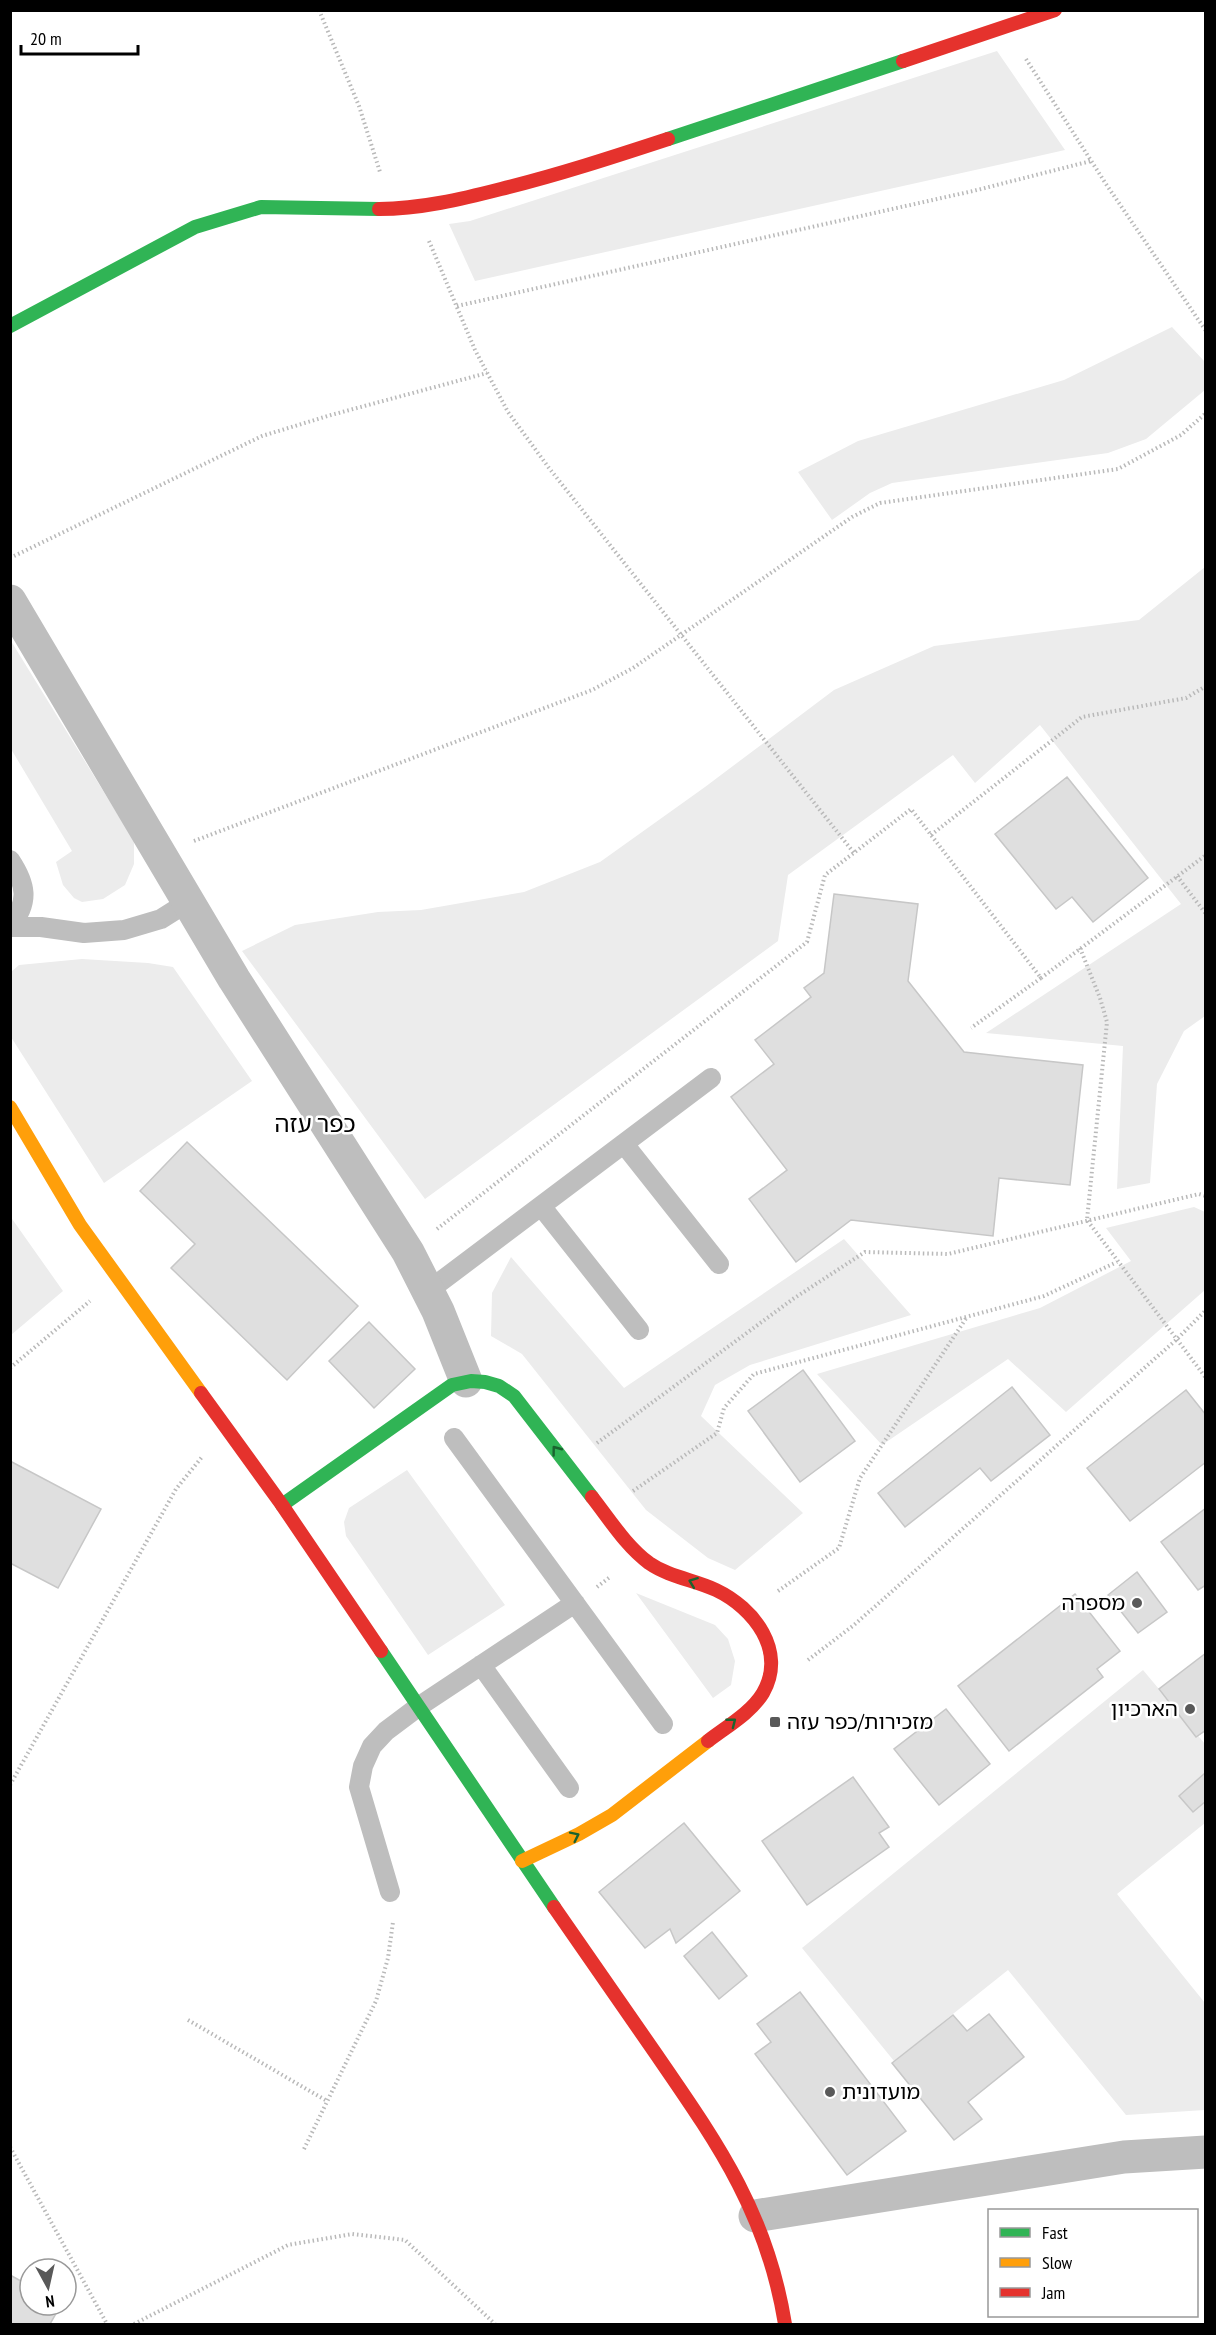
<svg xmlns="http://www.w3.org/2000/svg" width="1216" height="2335" font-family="'PT Sans Narrow','Noto Sans Hebrew',sans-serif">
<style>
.green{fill:#ececec}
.building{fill:#dfdfdf;stroke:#c7c7c7;stroke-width:1.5}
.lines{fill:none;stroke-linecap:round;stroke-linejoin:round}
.path{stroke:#b9b9b9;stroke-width:4;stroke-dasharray:1.5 3;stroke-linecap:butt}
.lane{stroke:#bebebe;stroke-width:20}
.street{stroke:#bebebe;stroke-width:33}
.fast{stroke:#30b455;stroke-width:14}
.slow{stroke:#ff9f0a;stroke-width:14}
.jam{stroke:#e5322d;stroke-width:14}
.oneway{stroke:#1a632f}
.poi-dot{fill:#595959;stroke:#fff;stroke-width:2}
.labels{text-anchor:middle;stroke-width:5;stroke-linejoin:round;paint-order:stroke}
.poi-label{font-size:21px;fill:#000;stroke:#fff;text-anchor:end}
.quarter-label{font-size:24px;fill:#000;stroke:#fff}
</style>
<rect width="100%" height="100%" fill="#fff"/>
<!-- green -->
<path class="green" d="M997,51L1065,150L475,281L449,224L470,221Z
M1172,327L1205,362V390L1146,439L1108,453L892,483L870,493L832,520L798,472L858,441L1064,380Z
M1205,567V1016L1184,1031L1157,1084L1150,1183L1117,1189L1123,1046L986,1033L1181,904L1040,725L975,783L953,755L788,875L778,941L425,1199L242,951L295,925L378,912L421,910L524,892L600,862L705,787L834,690L934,646L1139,620Z
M11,641L134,841V864L125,885L103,899L82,902L74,898L63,885L56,862L72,851L11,749Z
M82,959L148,963L173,967L252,1081L104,1183L11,1037V972L19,965Z
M1194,1207L1205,1212V1290L1066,1412L1008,1359L882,1445L817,1374L1040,1308L1131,1261L1106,1228Z
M10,1216L63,1291L11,1335H10Z
M844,1239L911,1315L750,1365L715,1385L701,1416L803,1513L735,1570L708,1558L646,1510L522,1354L491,1336L492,1293L511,1257L624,1388Z
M407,1470L505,1605L428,1655L346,1536L344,1522L349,1508Z
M636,1593L715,1625L728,1639L735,1661L731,1685L713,1698Z
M1143,1670L1205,1744V1823L1117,1894L1205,2003V2110L1126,2115L1008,1970L894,2061L802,1948Z"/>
<!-- building -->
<path class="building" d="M1067,777L1148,878L1093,922L1072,897L1056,909L995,834Z
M834,894L918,904L908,981L964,1052L1083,1065L1070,1185L999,1178L993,1236L851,1220L796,1262L749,1199L787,1170L731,1097L774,1064L755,1040L811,997L804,988L824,973Z
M187,1142L358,1306L287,1380L171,1268L195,1244L140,1191Z
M369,1322L415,1369L374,1408L329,1361Z
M803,1370L855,1441L800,1482L748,1411Z
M1012,1387L1050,1435L991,1481L980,1468L905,1527L878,1493Z
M1186,1390L1206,1415V1462L1130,1521L1087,1468Z
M10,1461L101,1509L58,1588L10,1563Z
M1206,1508V1585L1198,1590L1161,1542Z
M1137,1572L1167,1612L1138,1633L1108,1595Z
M1075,1594L1120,1651L1097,1669L1103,1677L1009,1751L958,1686Z
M1206,1653V1730L1196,1737L1159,1689Z
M946,1709L990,1764L939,1805L894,1749Z
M1205,1773L1206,1801L1193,1812L1179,1796Z
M853,1777L889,1827L879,1833L889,1847L807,1905L762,1841Z
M684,1823L740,1891L676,1943L670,1929L645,1948L599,1892Z
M712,1932L747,1976L719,1999L684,1956Z
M800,1992L906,2131L847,2175L755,2054L771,2042L757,2024Z
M989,2014L1024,2057L968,2102L982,2119L954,2140L892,2063L953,2015L967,2031Z
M10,2275L30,2286V2305H61L50,2324H10Z"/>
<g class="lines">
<!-- path -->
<path class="path" d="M319,10L359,106L380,172
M1026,59L1106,184L1206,331
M429,241L475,350L508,412L549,468L854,853
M457,306L973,191L1091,161
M10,558L262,436L331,415L487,373
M931,835L1082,717L1186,698L1206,686
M194,841L592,690L633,668L852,517L880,503L1118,469L1181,435L1206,413
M1177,876L1206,914
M1080,948L1100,998L1107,1022L1087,1220L1206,1378
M1041,978L1206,855
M437,1229L807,942L825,875L911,809L1041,978L971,1028
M10,1368L90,1301
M597,1443L793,1299L865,1252L948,1254L1199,1194L1206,1196
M633,1491L717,1433L724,1408L754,1374L1044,1296L1117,1262
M597,1587L610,1577
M778,1591L839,1548L860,1478L967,1317
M808,1660L854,1625L1176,1340L1206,1310
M10,1785L176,1489L202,1457
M188,2020L327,2101
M10,2147L107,2324
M304,2149L376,2001L388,1958L393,1922
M134,2324L288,2245L352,2234L405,2240L495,2324"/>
<!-- lane -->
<path class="lane" d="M10,860C26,884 30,902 10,926
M10,927H41L84,933L124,930L161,919L188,902
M624,1144L719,1264
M541,1206L639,1330
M428,1291L711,1078
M454,1438L663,1724
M481,1665L569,1788
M390,1892L359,1787L363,1766L372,1746L386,1731L418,1707L575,1603"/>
<!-- street -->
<path class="street" d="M10,601L234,979L408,1252L438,1311L466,1381
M755,2216L1124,2157L1206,2152"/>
<!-- fast -->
<path class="fast" d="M668,139L903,61
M10,326L195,227L261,207L379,209
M282,1505L452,1385L471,1381L485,1382L499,1386L514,1396L592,1497
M381,1651L554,1907"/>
<!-- slow -->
<path class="slow" d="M10,1107L80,1225L201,1393
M522,1861L579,1834L612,1815L708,1741"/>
<!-- jam -->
<path class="jam" d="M903,61L1055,10
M379,209C420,209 462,199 501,189C558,175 613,157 668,139
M201,1393L282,1505L381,1651
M592,1497C610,1520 626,1546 649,1563C669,1577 695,1580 716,1590C754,1608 787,1651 763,1693C751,1713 726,1727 708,1741
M554,1907C588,1956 622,2005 656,2054C718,2144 767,2213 785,2324"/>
</g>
<!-- one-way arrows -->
<defs><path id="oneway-chevron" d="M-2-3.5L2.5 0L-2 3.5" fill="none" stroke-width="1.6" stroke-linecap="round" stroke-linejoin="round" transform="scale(1.5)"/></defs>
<g class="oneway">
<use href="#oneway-chevron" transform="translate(556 1450) rotate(-127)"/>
<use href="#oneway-chevron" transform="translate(693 1582) rotate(-159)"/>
<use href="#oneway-chevron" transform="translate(732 1722) rotate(-38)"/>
<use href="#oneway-chevron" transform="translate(575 1836) rotate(-26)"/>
</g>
<!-- markers -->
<g class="poi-dot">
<circle cx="1137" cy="1603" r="6"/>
<circle cx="1190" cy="1709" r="6"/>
<rect x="769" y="1716" width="12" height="12" rx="3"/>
<circle cx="830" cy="2092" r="6"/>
</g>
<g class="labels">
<!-- poi labels -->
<g class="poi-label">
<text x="1125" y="1610">מספרה</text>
<text x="1178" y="1716">הארכיון</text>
<text x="787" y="1729" text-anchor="start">מזכירות/כפר עזה</text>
<text x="842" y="2099" text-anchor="start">מועדונית</text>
</g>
<!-- quarter labels -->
<g class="quarter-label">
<text x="315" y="1132">כפר עזה</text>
</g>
</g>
<!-- border -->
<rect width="1216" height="2335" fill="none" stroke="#000000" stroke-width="24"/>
<!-- legend -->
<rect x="988" y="2209" width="210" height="108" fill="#ffffff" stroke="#999999" stroke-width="1.5"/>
<rect x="1000" y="2228" width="30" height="9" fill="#30b455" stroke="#999999" stroke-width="1.5"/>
<text x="1042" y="2239" font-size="18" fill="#000000">Fast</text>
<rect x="1000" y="2258" width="30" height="9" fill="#ff9f0a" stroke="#999999" stroke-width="1.5"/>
<text x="1042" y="2269" font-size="18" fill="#000000">Slow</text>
<rect x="1000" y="2288" width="30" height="9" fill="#e5322d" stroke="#999999" stroke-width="1.5"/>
<text x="1042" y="2299" font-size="18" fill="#000000">Jam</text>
<!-- north arrow -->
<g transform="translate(48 2287) rotate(172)"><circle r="28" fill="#ffffff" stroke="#999999" stroke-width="1.5"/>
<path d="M0-4.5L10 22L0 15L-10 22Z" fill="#595959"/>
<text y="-9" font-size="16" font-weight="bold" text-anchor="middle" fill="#000000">N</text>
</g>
<!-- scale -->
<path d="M21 45v9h117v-9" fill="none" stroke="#000000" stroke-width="3"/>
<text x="30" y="45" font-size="18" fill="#000000" stroke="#ffffff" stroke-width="4.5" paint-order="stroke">20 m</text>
</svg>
